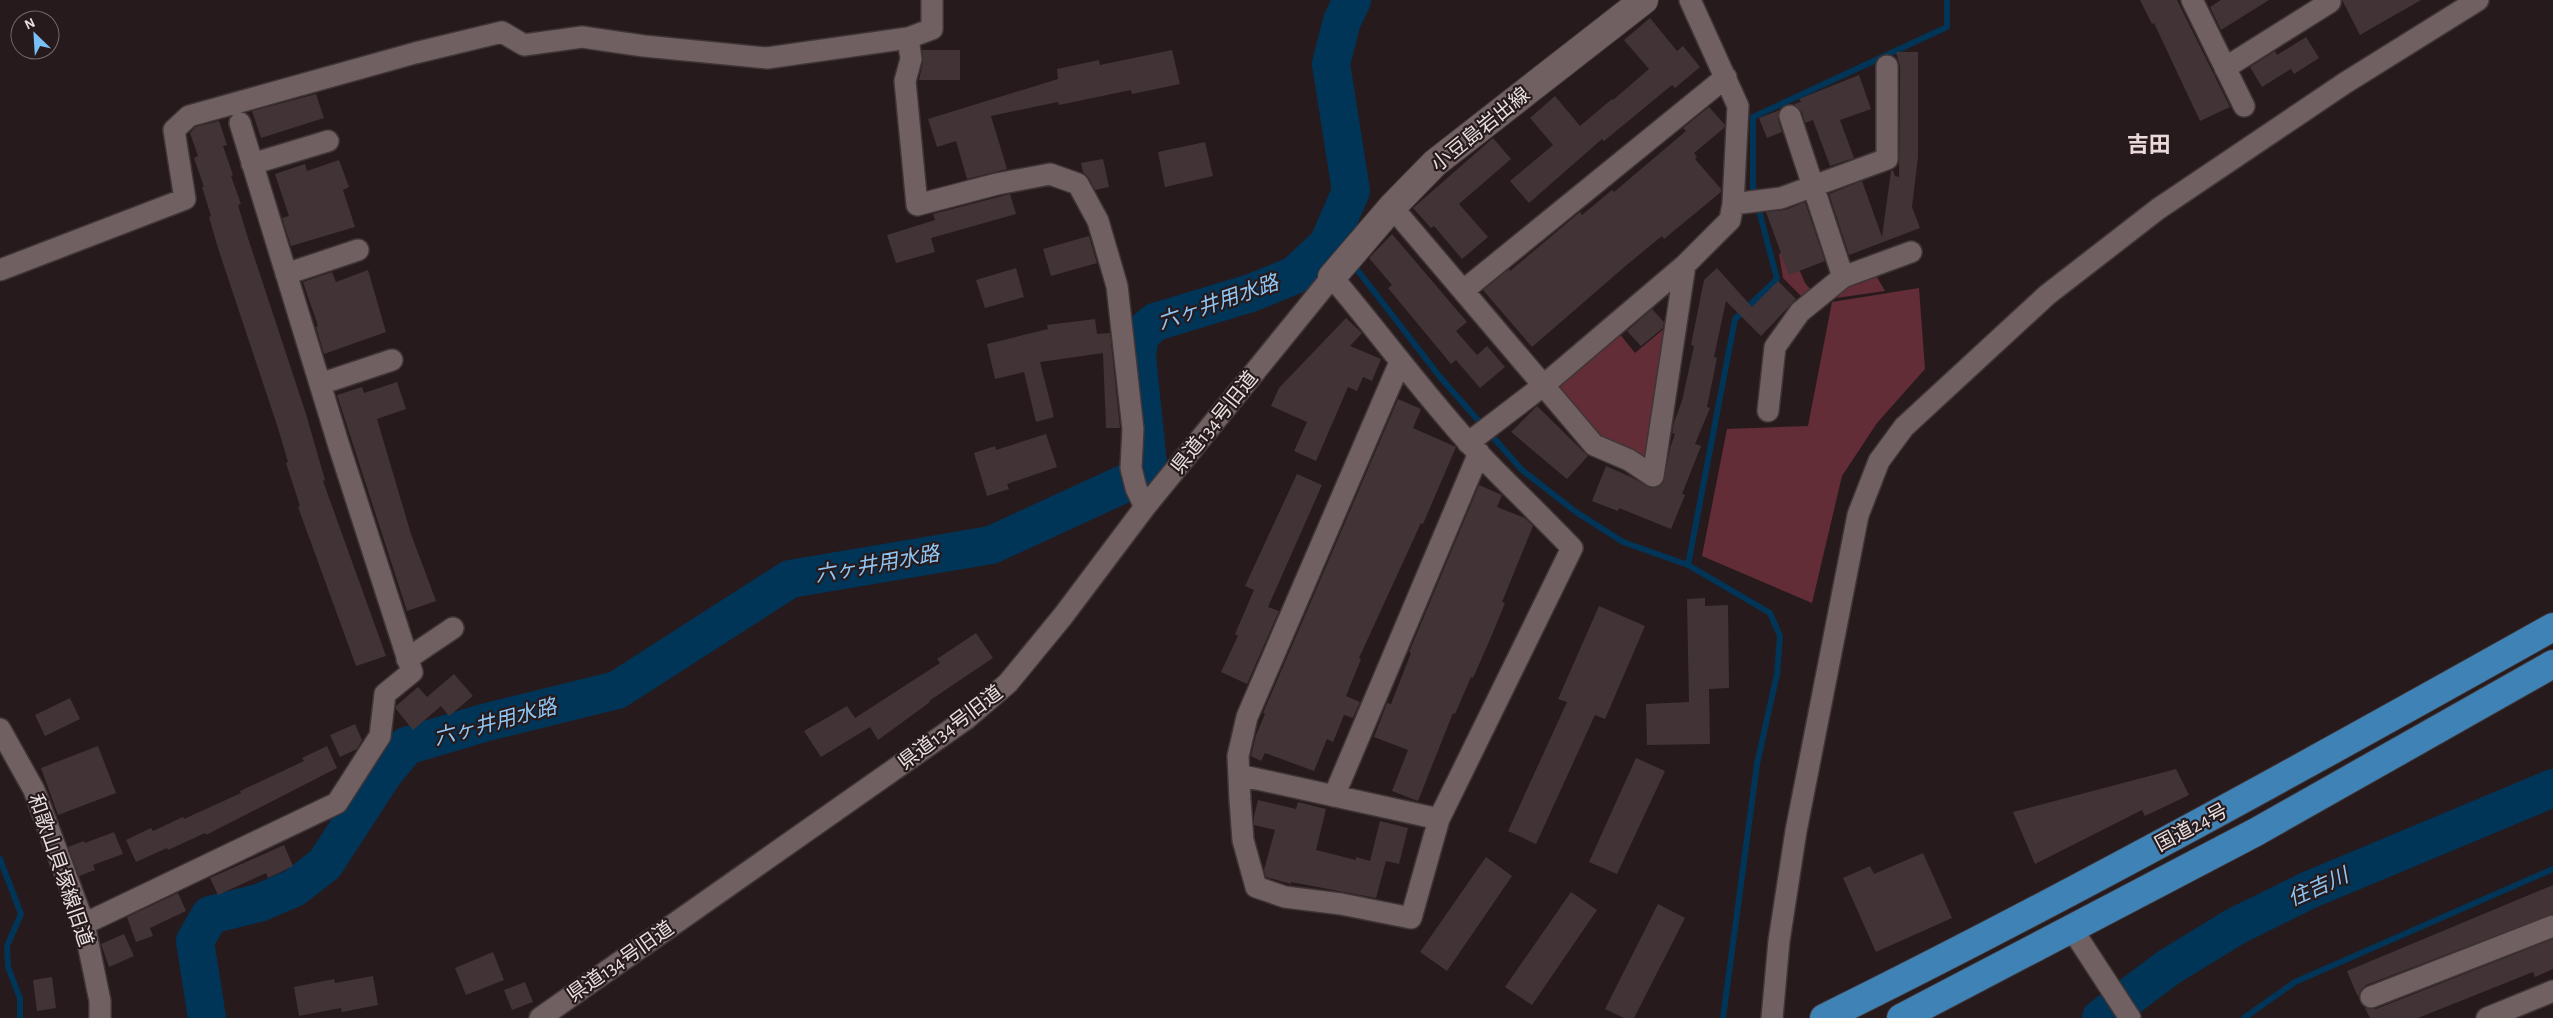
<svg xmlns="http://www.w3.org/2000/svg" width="2553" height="1018" font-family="'Alegreya Sans','Noto Sans JP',sans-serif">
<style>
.green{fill:#622d36}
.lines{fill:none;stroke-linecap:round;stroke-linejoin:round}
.stream{stroke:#003558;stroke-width:6}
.river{stroke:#003558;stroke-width:38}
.building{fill:#423436}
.minor-casing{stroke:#3f3536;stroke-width:24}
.secondary-casing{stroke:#3f3536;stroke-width:30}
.trunk-casing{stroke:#3f3536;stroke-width:30}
.minor{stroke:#706062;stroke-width:21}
.secondary{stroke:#706062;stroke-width:28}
.trunk{stroke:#3f82b5;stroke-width:28}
.labels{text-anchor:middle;stroke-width:4.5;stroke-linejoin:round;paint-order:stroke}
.street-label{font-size:20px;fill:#e8dfdf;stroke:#271a1c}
.water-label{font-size:21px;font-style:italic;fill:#8fc6f4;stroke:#271a1c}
.quarter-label{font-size:22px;font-weight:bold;fill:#ead8da;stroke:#271a1c}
</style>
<rect width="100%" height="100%" fill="#271a1c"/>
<!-- green -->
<path class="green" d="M1791,250L1805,283L1812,291L1803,298L1783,278L1779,254Z
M1874,272L1885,291L1836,298L1850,282Z
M1919,288L1925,369L1877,423L1842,476L1812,603L1702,556L1727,429L1808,426L1832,302Z
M1672,322L1649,460L1598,438L1558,392L1559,382L1619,333L1635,353Z"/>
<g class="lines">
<!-- stream -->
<path class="stream" d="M1330,238L1344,254
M1352,263L1440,377L1522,470L1576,512L1623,542L1688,565L1770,613L1780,636L1777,674L1757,764L1723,1018
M1688,565L1735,319L1777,279L1753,188V117L1947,27V0
M0,859L21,914L7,946L8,967L20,998V1018
M2244,1018L2295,982L2553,869"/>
<!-- river -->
<path class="river" d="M207,1018L195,941L210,915L259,903L294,888L325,864L382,776L406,746L487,722L617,690L790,579L991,545L1141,476L1148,464L1137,357L1140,335L1155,322L1251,293L1295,275L1328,244L1351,191L1331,64L1342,21L1352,0
M2101,1018L2169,967L2236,926L2309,890L2553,788"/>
</g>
<!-- building -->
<path class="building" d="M2140,0H2177L2230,107L2200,121L2154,23L2152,24Z
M2221,0H2269L2221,30L2210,7Z
M2342,0H2421L2360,35Z
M1650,18L1677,51L1683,46L1700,67L1675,88L1672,85L1604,141L1602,139L1529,203L1510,181L1553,145L1530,118L1555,96L1580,126L1612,99L1613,100L1649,69L1624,40Z
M2306,37L2319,58L2294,74L2291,69L2262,87L2250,67L2275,51L2277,55Z
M922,50H960V80H919L923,62Z
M1172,50L1180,84L1132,94L1131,90L1059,105L1058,102L991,116L1007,169L967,179L956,141L937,147L928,119L1058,79L1057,69L1099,60L1100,65Z
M1896,52H1918V157L1912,207L1920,228L1849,255L1829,194L1862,181L1882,237L1891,171L1893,170L1895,176L1899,177L1900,66Z
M1859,75L1871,109L1840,120L1854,158L1830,166L1813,120L1805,123L1802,112L1794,104L1801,102L1799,99Z
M316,94L324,118L261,138L252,111Z
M1709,107L1725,125L1724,128L1694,153L1697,157L1695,159L1721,189V192L1664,239L1662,236L1629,263L1532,347L1483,290L1509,269L1510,271L1580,212L1582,215L1612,190L1614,192L1686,131L1683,128Z
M1780,110L1778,119L1782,132L1767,138L1759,118Z
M219,121L227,145L223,146L233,175L231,176L241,204L238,205L247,235L306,414L325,480L323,481L386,656L356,666L298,507L300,506L286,463L288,462L278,428L218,248L209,217L211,216L202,187H204L194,158L198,156L190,133L195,127Z
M1493,138L1511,159L1459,204L1488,237L1462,259L1434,226L1431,228L1413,208Z
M1205,142L1213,176L1165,187L1158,152Z
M1103,159L1109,187L1095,190L1089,178L1083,172L1081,163Z
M339,160L349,187L343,190L355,227L291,246L282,218L289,216L275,174L305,164L307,171Z
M1010,194L1016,214L931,238L935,252L896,263L887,235L935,220L933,214Z
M1805,202L1825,261L1789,275L1766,212L1785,210Z
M1392,234L1467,322L1456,331L1477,355L1487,346L1505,367L1480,388L1456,360L1451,364L1388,288L1392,285L1369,258Z
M1089,236L1097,263L1051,276L1043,249Z
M1016,268L1024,297L985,308L976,280Z
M1717,268L1752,307L1778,281L1796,299L1761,336L1726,301L1714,357L1717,358L1707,407L1710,408L1695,444L1701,446L1682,494L1685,495L1671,529L1619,508L1618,511L1592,501L1606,466L1631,477L1651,488L1663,483L1670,448L1675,434L1672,433L1674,422L1682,401L1694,346L1691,345L1704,280Z
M368,270L386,332L324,354L316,327L318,326L303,282L332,272L336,282Z
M1652,309L1664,322L1663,328L1641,346L1627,331Z
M1346,318L1362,333L1350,346L1381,359L1372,381L1363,377L1357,391L1348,387L1316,461L1294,451L1307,422L1271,406L1279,388Z
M1095,319L1097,334L1110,333L1120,428H1106L1103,353L1040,362L1054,417L1036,422L1024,372L995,379L987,344L1048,329L1047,325Z
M397,382L406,409L377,419L411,534L436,601L407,611L337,395L362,387L364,393Z
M1398,399L1421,409L1413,428L1456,447L1423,524L1421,523L1359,658L1361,659L1346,696L1360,702L1353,718L1344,715L1333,742L1327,739L1314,771L1265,753L1261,761L1251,756L1256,735L1265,714L1263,713Z
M1537,406L1588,456L1567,479L1511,432Z
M1046,434L1057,467L1007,484L1009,489L987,496L974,453L995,446L996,450Z
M1297,474L1322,485L1268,607L1279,611L1247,684L1221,672L1238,636L1235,634L1254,590L1245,586Z
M1479,485L1502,495L1497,507L1525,518L1533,526L1502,602L1505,603L1491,637L1473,678L1471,677L1455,714L1453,713L1418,801L1392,791L1408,750L1374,737L1387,703L1391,704L1411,653L1409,652Z
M1705,598V606L1728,605L1729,688L1709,689L1710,744L1647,745L1646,704L1689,702L1687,599Z
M1599,606L1645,626L1605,719L1595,715L1536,844L1508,831L1567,702L1558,699Z
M976,633L993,658L929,701L930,702L878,740L870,727L821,757L804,731L847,706L855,718L940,663L937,659Z
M454,674L473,696L449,716L441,706L413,730L396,709V706L418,687L427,697Z
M70,698L80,719L45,736L35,715Z
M355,724L362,740L357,749L340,757L330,735Z
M98,746L116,793L58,815L41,768Z
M327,746L337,768L206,835L205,833L168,850L167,848L136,862L126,840L151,828L153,831L183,817L184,819L241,793L240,791L304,761L302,758Z
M1636,758L1665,771L1617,874L1589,862Z
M2176,769L2189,795L2145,816L2142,810L2035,864L2013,812Z
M1258,800L1296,809L1298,802L1326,809L1316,850L1356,860V857L1370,861L1380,821L1408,828L1399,864L1386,861L1376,898L1291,882V884L1266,877L1264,870L1275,830L1254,825V816Z
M114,832L123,854L93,865L95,870L79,876L68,847L84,841L85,843Z
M284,845L293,866L268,878L266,873L218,895L210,878Z
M1923,853L1952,918L1876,952L1843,878L1870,866L1874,874Z
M1486,857L1512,876L1447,971L1420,952Z
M2553,885V914L2366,985L2361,990L2358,997L2347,971Z
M1571,892L1597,910L1532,1005L1505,987Z
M178,893L186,911L150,928L153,936L136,942L127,917Z
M1658,904L1685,918L1634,1018H1624L1605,1009Z
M124,934L134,956L109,967L101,944Z
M2553,939V969L2535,977L2533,972L2418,1018H2370L2365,1008L2376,1009Z
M493,952L504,980L466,995L455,968Z
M373,976L378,1005L342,1012L341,1008L299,1016L294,987L334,979L335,983Z
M52,977L56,1008L37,1011L33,980Z
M525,982L533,1002L512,1010L504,990Z"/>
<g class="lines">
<!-- minor casing -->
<g class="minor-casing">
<path id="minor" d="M2192,0L2244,106
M908,38L911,59L905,81L917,205L997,184L1050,174L1078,184L1098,221L1117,286L1133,429L1131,468L1136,488L1145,507
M2225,68L2330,2L2328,0
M252,164L328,141
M1733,204L1781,198L1887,159V66
M1392,207L1594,445L1629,460L1653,476L1685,265
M0,270L185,199L174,130L189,116L415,53L502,32L524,45L582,37L644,46L767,58L908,38L932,29V0
M286,274L358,250
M1843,277L1911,252
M1464,290L1726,77
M320,384L392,360
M1768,411L1775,347L1800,312L1843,277L1790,116
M1468,443L1544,385L1685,265L1730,220L1733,204L1738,106L1690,0
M407,659L453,628
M0,729L34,790L84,924L100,1001V1018
M1239,775L1439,819
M1334,796L1479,453
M84,924L337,803L380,736L385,694L412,672L339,446L240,123
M2072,929L2130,1018
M2371,997L2553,926
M540,1018L966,719L1008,683L1063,616L1145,507L1332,277C1378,331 1420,389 1468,442C1501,478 1538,512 1572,548L1439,819L1411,918L1341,904L1285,897L1256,887L1243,840L1240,800L1238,756L1247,717L1400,362
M1772,1018L1779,941L1796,831L1858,515L1879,461L1904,427L2047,295L2158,209L2345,83L2478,0
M2487,1018L2553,991"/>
</g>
<!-- secondary casing -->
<g class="secondary-casing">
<path id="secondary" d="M1332,277L1392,207L1435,163L1644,0"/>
</g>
<!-- trunk casing -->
<g class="trunk-casing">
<path id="trunk" d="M1824,1018C2071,896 2312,762 2553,627
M1901,1018L2256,832L2553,664"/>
</g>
<!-- minor -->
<use href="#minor" class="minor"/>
<!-- secondary -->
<use href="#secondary" class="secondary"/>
<!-- trunk -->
<use href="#trunk" class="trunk"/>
</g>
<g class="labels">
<!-- street labels -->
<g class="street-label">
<text transform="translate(1480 129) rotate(-39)" y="7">小豆島岩出線</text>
<text transform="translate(1214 422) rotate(-51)" y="7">県道134号旧道</text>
<text transform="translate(950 727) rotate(-37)" y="7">県道134号旧道</text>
<text transform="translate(2191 827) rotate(-28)" y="7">国道24号</text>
<text transform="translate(61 870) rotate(71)" y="7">和歌山貝塚線旧道</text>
<text transform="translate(620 961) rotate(-35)" y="7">県道134号旧道</text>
</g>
<!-- water labels -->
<g class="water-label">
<text transform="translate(1218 302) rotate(-19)" y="7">六ヶ井用水路</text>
<text transform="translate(877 564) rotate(-10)" y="7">六ヶ井用水路</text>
<text transform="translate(495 722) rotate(-15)" y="7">六ヶ井用水路</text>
<text transform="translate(2318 887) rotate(-24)" y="7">住吉川</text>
</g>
<!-- quarter labels -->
<g class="quarter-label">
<text x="2149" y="152">吉田</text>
</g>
</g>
<!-- north arrow -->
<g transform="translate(35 35) rotate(335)"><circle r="24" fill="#271a1c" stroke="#74696a"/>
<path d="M0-4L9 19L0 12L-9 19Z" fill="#79bff8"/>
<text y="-8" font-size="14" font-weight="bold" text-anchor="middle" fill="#e8dfdf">N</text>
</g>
</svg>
